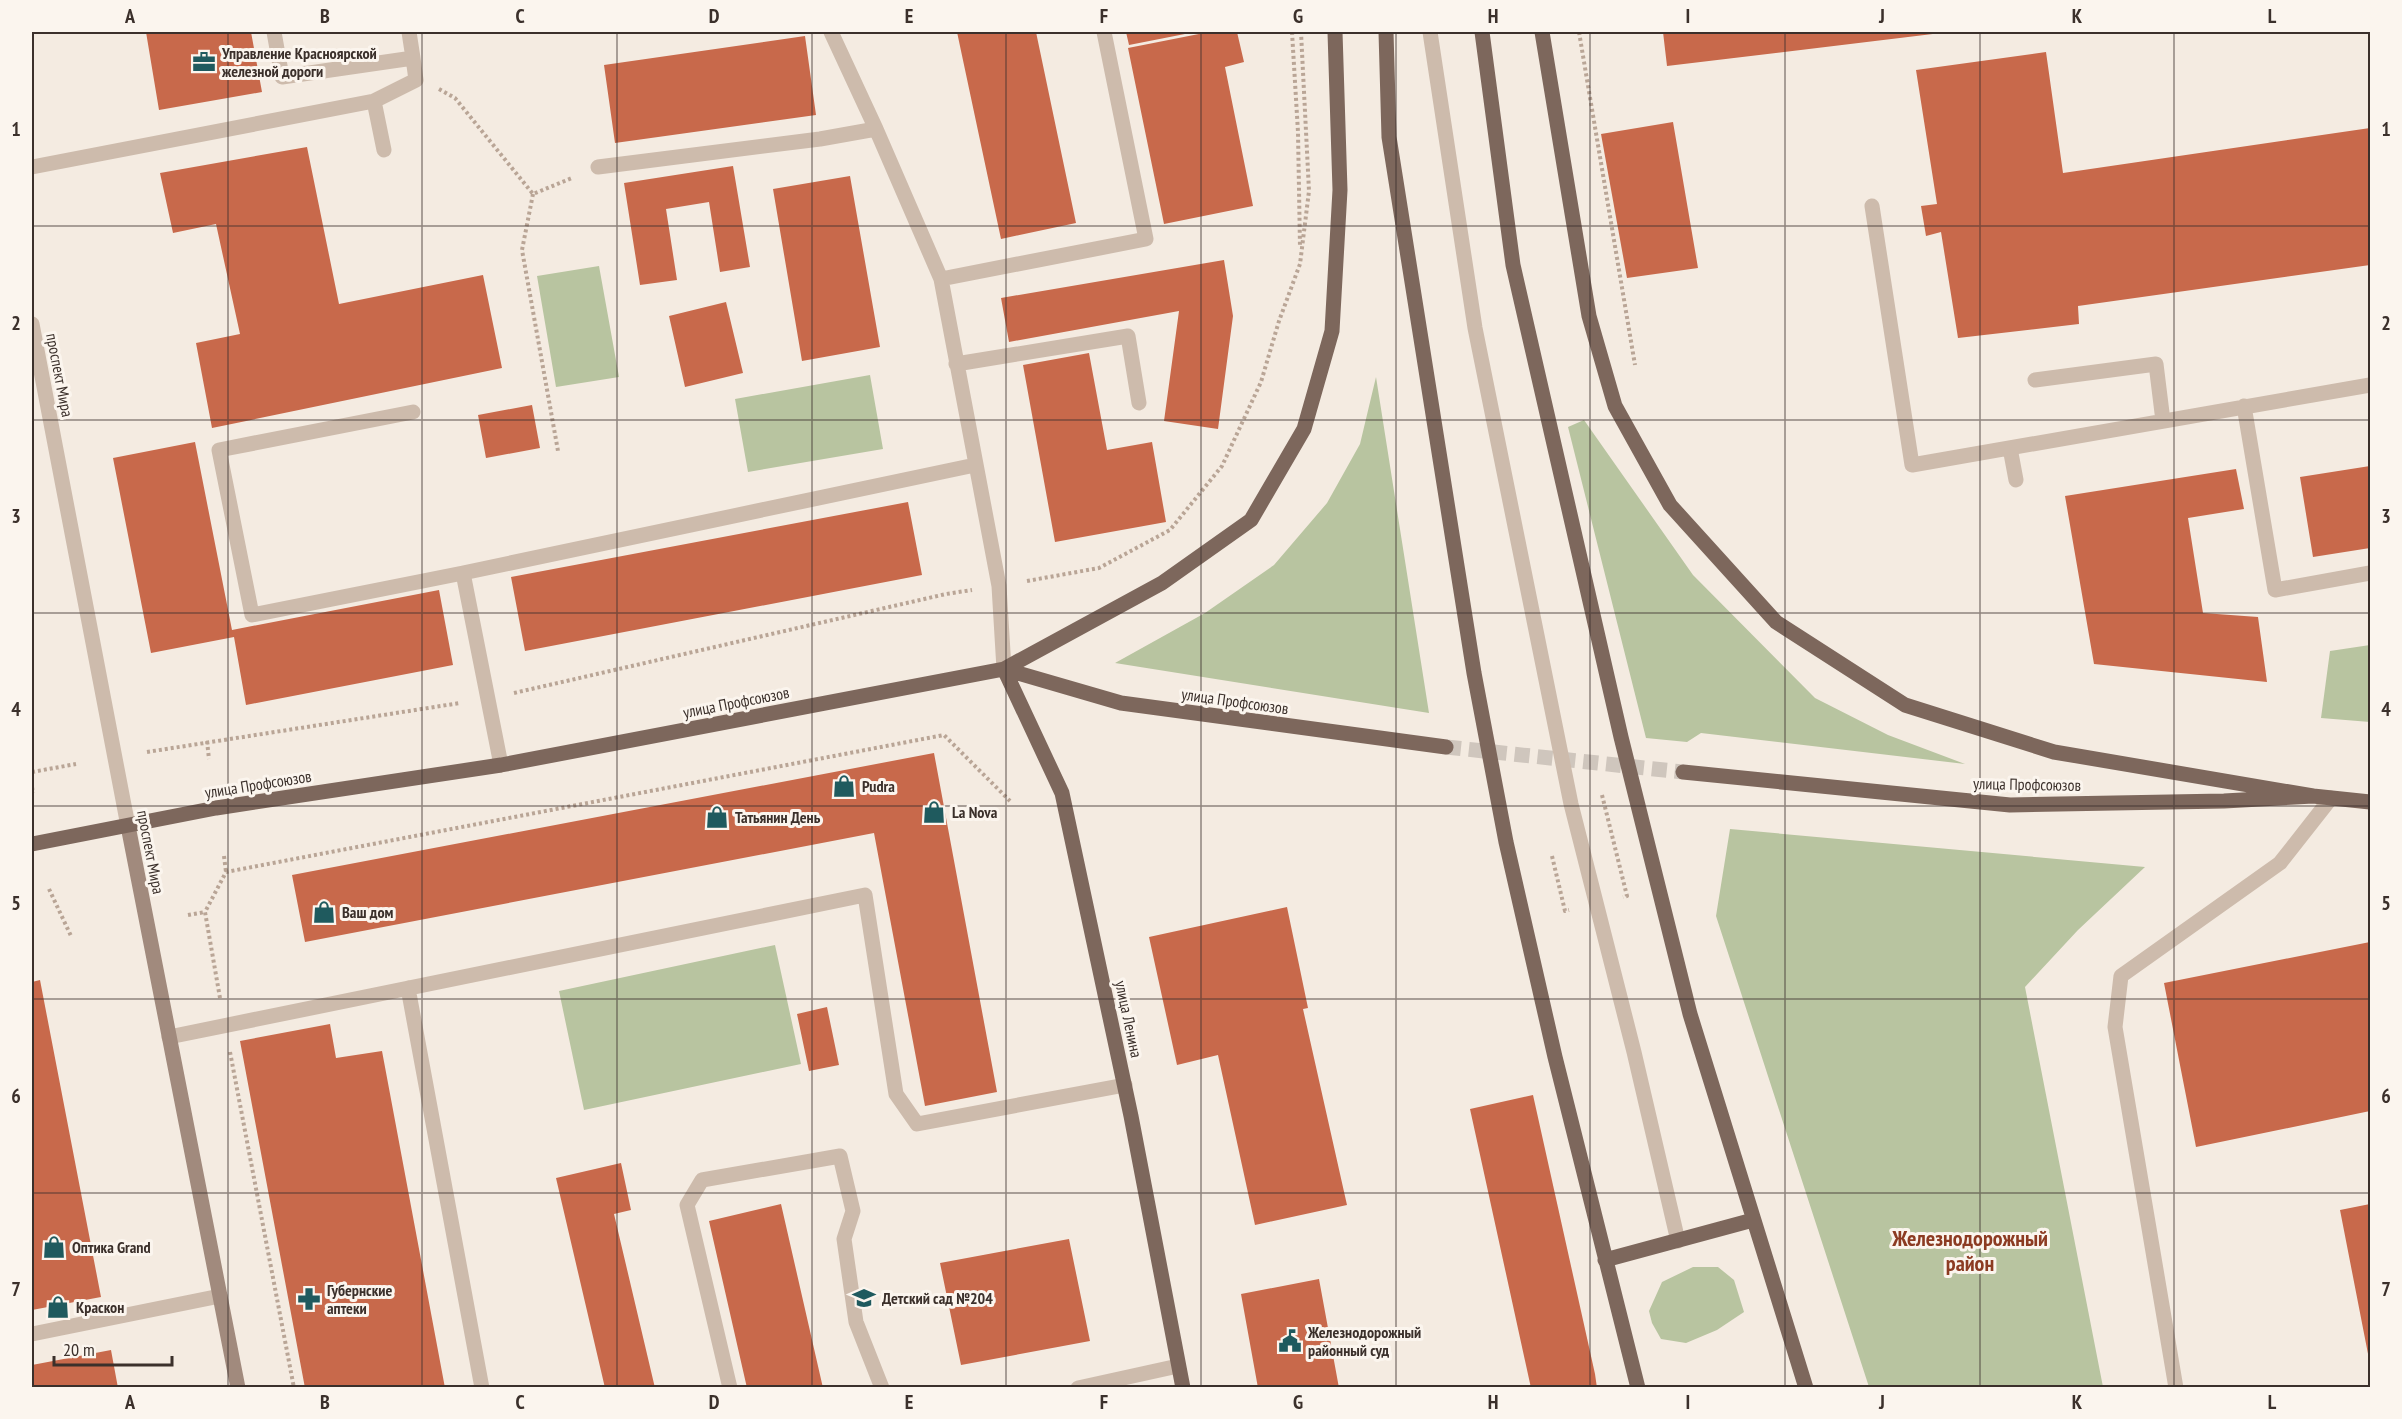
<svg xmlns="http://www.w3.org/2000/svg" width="2402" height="1419" font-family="'PT Sans Narrow',sans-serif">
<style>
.green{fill:#b8c4a0}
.building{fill:#c8694b}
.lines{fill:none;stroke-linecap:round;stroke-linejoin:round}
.primary-tunnel{stroke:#cfc6bd;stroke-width:15;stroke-dasharray:15 8;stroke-linecap:butt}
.path{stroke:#b9a596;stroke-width:4;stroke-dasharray:3 3;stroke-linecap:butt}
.service{stroke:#cdbbac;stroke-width:15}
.minor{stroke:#cdbbac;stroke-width:15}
.secondary{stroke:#a18a7d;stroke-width:15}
.primary{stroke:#7d675c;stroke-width:15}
.grid{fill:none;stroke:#3b302b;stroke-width:1.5;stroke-opacity:0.55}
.labels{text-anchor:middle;stroke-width:6;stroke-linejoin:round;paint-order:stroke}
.poi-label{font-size:16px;font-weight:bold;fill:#3b302b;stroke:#fbf5ee;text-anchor:start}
.street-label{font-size:16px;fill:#3b302b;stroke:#fbf5ee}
.district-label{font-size:22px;font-weight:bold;fill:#8c3b22;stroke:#fbf5ee}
.neatline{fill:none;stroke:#3b302b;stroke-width:2}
.grid-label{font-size:20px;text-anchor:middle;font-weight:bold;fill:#3b302b}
</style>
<rect width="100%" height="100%" fill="#f4ebe1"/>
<!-- green -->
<path class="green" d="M599,266L619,377L556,387L537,276Z
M870,375L883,449L748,472L735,399Z
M1376,377L1429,713L1115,663L1205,613L1274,565L1327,503L1360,444Z
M1584,420L1693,575L1815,698L1888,735L1965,764L1701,733L1687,742L1646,738L1568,427Z
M2370,645V722L2321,718L2330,651Z
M1730,829L2145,867L2078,930L2025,987L2103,1387H1869L1716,916Z
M775,945L801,1064L584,1110L559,991Z
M1693,1267H1718L1734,1280L1744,1312L1717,1330L1686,1343L1661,1339L1652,1323L1649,1311L1662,1282Z"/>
<!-- building -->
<path class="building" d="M146,32H251L262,92L159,110Z
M957,32H1036L1076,223L1001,239Z
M1126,32H1190V33L1129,45Z
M1209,32H1237L1244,62L1225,67L1253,206L1164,224L1128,48Z
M1663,32H1941V33L1667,66Z
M805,36L816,115L615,143L604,65Z
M2046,52L2063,173L2370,128V265L2078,306L2079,324L1958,338L1941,232L1926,236L1921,206L1937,204L1916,70Z
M1673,122L1698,268L1627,278L1601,134Z
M307,147L339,304L483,275L502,368L212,428L196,343L240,334L216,224L173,233L160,173Z
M733,166L750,267L720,272L709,202L666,209L677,280L640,285L624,183Z
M850,176L880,347L802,361L773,189Z
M1224,260L1233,316L1218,429L1164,421L1179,311L1009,342L1001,298Z
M726,302L743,373L685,387L669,316Z
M1089,353L1107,450L1152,442L1166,522L1055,542L1023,365Z
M532,405L540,448L486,458L478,415Z
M195,442L232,630L439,590L453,665L246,705L234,637L151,653L113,458Z
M2370,466V548L2313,557L2300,477Z
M2236,469L2244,509L2188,518L2203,613L2258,617L2267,682L2094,664L2065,496Z
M908,502L922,575L525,651L511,577Z
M934,753L997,1092L925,1106L874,833L305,942L292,875Z
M1287,907L1308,1008L1303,1009L1347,1205L1255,1225L1218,1055L1177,1065L1149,937Z
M2370,942V1111L2196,1147L2164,983Z
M40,980L101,1297L32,1310V982Z
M827,1007L839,1065L809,1071L797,1014Z
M330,1024L336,1058L382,1051L445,1388H305L240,1041Z
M1533,1095L1595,1374L1597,1388H1531L1470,1109Z
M621,1163L631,1210L614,1214L655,1388H605L556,1178Z
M781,1204L823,1388H747L709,1221Z
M2370,1204V1359H2369L2340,1210Z
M1069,1239L1090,1341L961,1365L940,1263Z
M1319,1279L1339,1388H1258L1241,1294Z
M111,1350L118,1388H32V1365Z"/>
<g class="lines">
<!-- primary-tunnel -->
<path class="primary-tunnel" d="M1446,747L1683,772"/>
<!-- path -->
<path class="path" d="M1292,32L1298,132L1300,247
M1579,32L1635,365
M439,89L455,98L533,194L572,178
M533,194L522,250L558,451
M1027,581L1099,568L1170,530L1222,466L1261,382L1279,321L1300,264L1309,191L1301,32
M514,693L946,594L972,590
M207,741L209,759
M147,752L460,703
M32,772L76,764
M32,787L33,793
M1602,795L1627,896L1623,897
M224,856L226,872
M1552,856L1565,911L1569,910
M49,889L71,936
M188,915L205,912
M220,998L205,912L226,872L944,735L1010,801
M230,1052L294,1388"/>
<!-- service -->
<path class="service" d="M409,32L413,58
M831,32L876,129L941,279L999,586L1004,669
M1430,32L1475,328L1571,804L1634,1052L1678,1241
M374,101L384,150
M32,167L374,101L416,80L413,58L282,77L274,32
M598,167L820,139L876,129
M1872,206L1912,465L2370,385
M941,279L1146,239L1104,32
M956,364L1128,336L1139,403
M2035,380L2156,364L2163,421
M2244,406L2275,590L2370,573
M413,412L219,450L252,615L463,573L501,765
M2010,448L2016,480
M463,573L975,465
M408,988L482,1388
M169,1037L865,895L896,1094L917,1124L1125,1085
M32,1334L220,1296
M730,1388L687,1205L702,1180L840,1156L853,1211L844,1239L856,1322L882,1388
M1078,1388L1178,1366"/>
<!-- minor -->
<path class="minor" d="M32,324L128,826
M2176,1388L2115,1027L2121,976L2280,863L2331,798"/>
<!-- secondary -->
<path class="secondary" d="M128,826L238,1388"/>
<!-- primary -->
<path class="primary" d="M1386,32L1389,137L1474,673L1506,842L1555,1057L1638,1388
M1482,32L1513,265L1621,737L1690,1014L1806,1388
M1542,32L1589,316L1615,406L1670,505L1776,622L1905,705L2054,752L2313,796
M1004,669L1162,583L1251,520L1304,429L1332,331L1340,190L1335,32
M1004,669L1062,793L1131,1116L1183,1388
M1683,772L2010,805L2224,801L2313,796L2370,802
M32,844L216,808L501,765L1004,669L1121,703L1446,747
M1605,1260L1753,1220"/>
</g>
<!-- grid -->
<path class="grid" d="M228,32V1388M422,32V1388M617,32V1388M812,32V1388M1006,32V1388M1201,32V1388M1396,32V1388M1590,32V1388M1785,32V1388M1980,32V1388M2174,32V1388M32,226H2370M32,420H2370M32,613H2370M32,806H2370M32,999H2370M32,1193H2370"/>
<!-- icons -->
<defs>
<g id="office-bare" transform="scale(1.8)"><path d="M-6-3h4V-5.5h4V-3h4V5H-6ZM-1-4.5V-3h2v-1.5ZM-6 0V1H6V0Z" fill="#1f5a5e" stroke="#fbf5ee" stroke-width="2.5" paint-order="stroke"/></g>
<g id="shop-bare" transform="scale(1.8)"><path d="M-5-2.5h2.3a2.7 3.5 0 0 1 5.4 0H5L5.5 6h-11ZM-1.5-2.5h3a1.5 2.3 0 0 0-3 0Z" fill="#1f5a5e" stroke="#fbf5ee" stroke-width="2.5" paint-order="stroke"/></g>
<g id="school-bare" transform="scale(1.8)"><path d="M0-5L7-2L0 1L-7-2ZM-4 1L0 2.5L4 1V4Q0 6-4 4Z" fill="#1f5a5e" stroke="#fbf5ee" stroke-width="2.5" paint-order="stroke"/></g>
<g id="pharmacy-bare" transform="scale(1.8)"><path d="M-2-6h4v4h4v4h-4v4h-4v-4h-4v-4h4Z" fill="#1f5a5e" stroke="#fbf5ee" stroke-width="2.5" paint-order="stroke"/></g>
<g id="civic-bare" transform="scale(1.8)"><path d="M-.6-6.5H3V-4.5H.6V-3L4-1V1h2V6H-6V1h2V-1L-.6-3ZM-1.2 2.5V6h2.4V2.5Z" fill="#1f5a5e" stroke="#fbf5ee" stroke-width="2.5" paint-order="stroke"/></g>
</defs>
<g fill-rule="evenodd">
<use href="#office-bare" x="204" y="62"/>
<use href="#shop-bare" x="844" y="786"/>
<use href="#shop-bare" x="934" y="812"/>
<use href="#shop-bare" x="717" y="817"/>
<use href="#shop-bare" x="324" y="912"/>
<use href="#shop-bare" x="54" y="1247"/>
<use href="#school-bare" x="864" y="1298"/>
<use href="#pharmacy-bare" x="309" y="1299"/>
<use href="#shop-bare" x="58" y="1307"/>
<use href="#civic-bare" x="1290" y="1341"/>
</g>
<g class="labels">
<!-- poi labels -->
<g class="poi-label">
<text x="222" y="59">Управление Красноярской<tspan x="222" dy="18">железной дороги</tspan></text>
<text x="862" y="792">Pudra</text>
<text x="952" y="818">La Nova</text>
<text x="735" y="823">Татьянин День</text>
<text x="342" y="918">Ваш дом</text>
<text x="72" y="1253">Оптика Grand</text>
<text x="327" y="1296">Губернские<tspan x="327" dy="18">аптеки</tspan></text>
<text x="882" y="1304">Детский сад №204</text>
<text x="76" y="1313">Краскон</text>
<text x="1308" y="1338">Железнодорожный<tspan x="1308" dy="18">районный суд</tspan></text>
</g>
<!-- street labels -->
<g class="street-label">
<text transform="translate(60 375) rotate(79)" y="6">проспект Мира</text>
<text transform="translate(1235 701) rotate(8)" y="6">улица Профсоюзов</text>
<text transform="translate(736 702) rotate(-11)" y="6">улица Профсоюзов</text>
<text transform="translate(258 784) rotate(-9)" y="6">улица Профсоюзов</text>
<text transform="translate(2027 784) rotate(1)" y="6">улица Профсоюзов</text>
<text transform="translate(151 852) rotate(79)" y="6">проспект Мира</text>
<text transform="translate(1129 1019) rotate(78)" y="6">улица Ленина</text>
</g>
<!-- district labels -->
<g class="district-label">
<text x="1970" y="1246">Железнодорожный<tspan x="1970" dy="25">район</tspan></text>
</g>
</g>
<!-- border -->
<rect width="2402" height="1419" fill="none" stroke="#fbf5ee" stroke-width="66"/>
<!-- scale -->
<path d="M54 1356v9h118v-9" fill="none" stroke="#3b302b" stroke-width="3"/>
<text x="63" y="1356" font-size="18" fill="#3b302b" stroke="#fbf5ee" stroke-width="4.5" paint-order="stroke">20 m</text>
<rect x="33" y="33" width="2336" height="1353" class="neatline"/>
<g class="grid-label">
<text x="130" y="23">A</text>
<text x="325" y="23">B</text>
<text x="520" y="23">C</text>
<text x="714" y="23">D</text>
<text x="909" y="23">E</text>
<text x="1104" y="23">F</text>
<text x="1298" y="23">G</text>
<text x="1493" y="23">H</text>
<text x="1688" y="23">I</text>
<text x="1882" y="23">J</text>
<text x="2077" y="23">K</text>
<text x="2272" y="23">L</text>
<text x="16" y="136">1</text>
<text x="2386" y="136">1</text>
<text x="16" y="330">2</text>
<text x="2386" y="330">2</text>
<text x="16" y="523">3</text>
<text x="2386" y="523">3</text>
<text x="16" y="716">4</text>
<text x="2386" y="716">4</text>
<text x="16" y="910">5</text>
<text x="2386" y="910">5</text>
<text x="16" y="1103">6</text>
<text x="2386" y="1103">6</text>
<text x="16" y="1296">7</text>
<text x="2386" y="1296">7</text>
<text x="130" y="1409">A</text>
<text x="325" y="1409">B</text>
<text x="520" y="1409">C</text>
<text x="714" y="1409">D</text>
<text x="909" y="1409">E</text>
<text x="1104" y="1409">F</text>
<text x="1298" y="1409">G</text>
<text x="1493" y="1409">H</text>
<text x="1688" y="1409">I</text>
<text x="1882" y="1409">J</text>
<text x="2077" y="1409">K</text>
<text x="2272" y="1409">L</text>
</g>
</svg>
